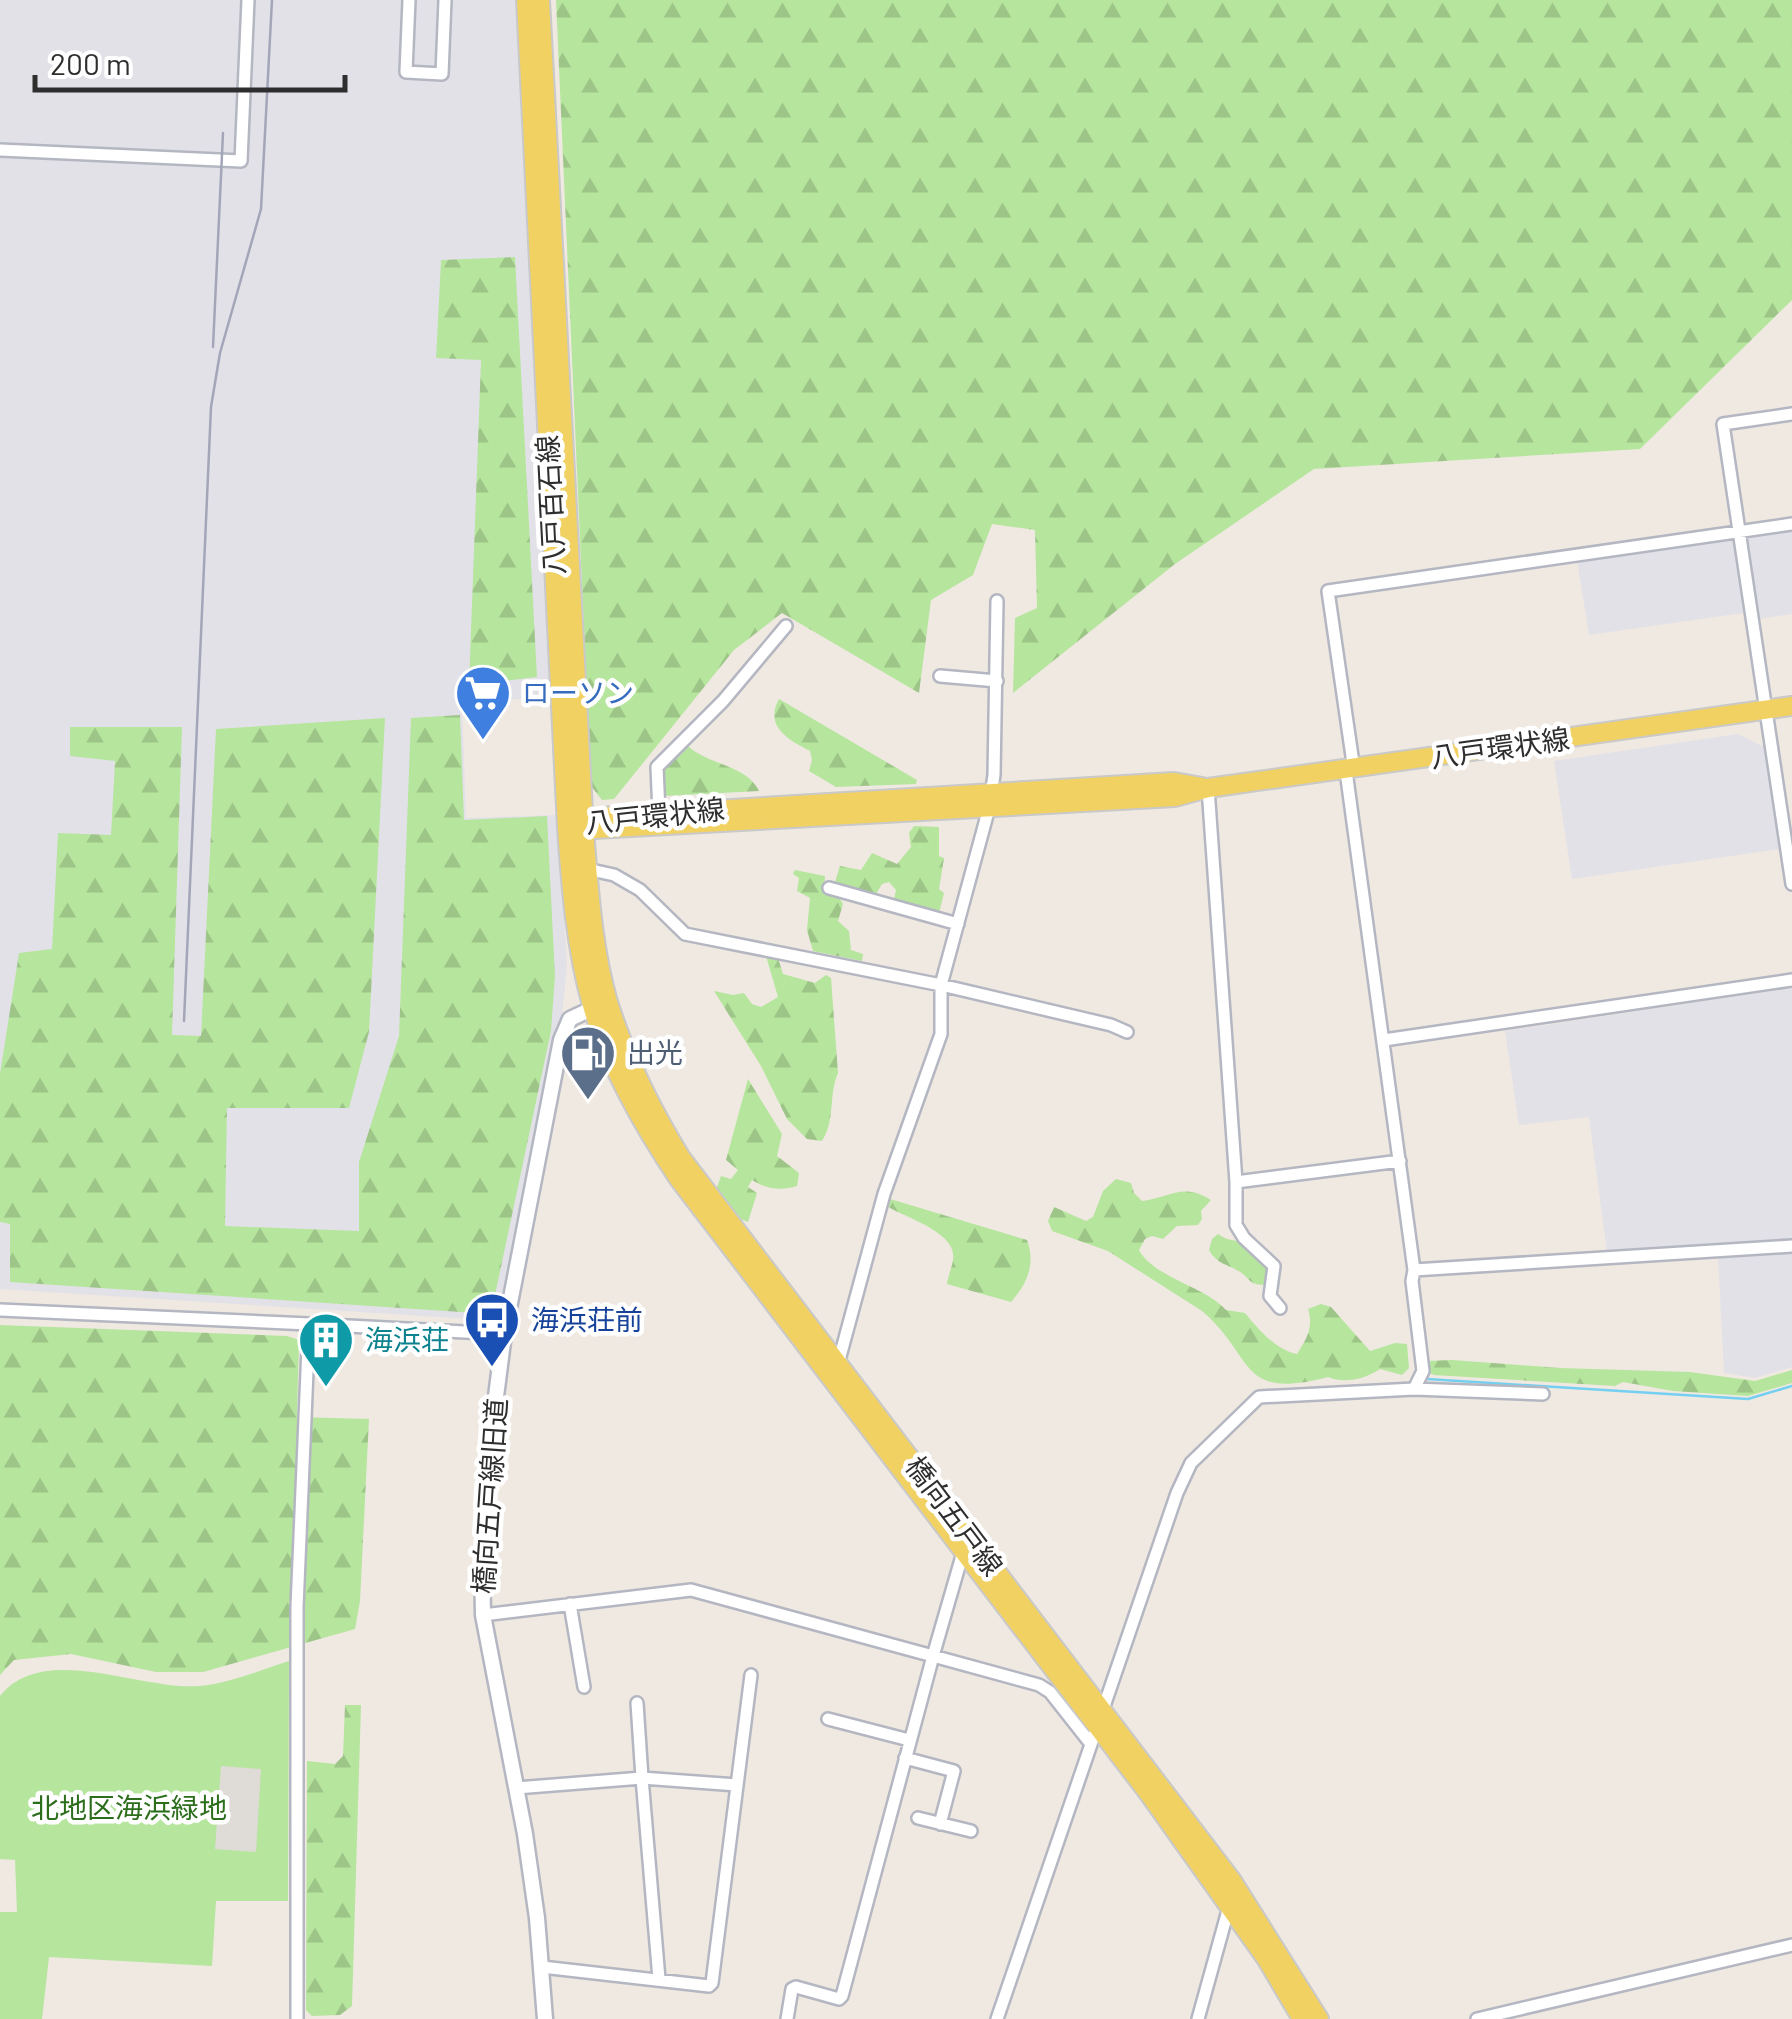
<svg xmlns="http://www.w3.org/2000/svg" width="1792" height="2019" font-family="Barlow,'Noto Sans JP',sans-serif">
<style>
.industrial{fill:#e3e1e8}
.forest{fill:url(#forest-firs)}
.park{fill:#b6e59e}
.plaza{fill:#dfdcd8}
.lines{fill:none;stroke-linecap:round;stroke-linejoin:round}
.stream{stroke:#75cff0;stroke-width:2.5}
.minor-casing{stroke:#b4b7c1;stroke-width:16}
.tertiary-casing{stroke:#b4b7c1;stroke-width:19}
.primary-casing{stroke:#c9c9c9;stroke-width:22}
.minor{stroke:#fff;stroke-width:11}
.tertiary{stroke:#fff;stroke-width:14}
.primary{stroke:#f2d163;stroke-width:18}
.rail{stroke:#a3a6b8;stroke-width:2.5}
.labels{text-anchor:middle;stroke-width:9;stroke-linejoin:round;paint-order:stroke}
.street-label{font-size:28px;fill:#2e2e2e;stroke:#fff}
.shop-label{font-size:28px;fill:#366cbe;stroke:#fff;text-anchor:start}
.service-label{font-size:28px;fill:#4e5e75;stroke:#fff;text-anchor:start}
.transit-label{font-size:28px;fill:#164399;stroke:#fff;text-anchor:start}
.culture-label{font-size:28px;fill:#0d838f;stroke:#fff;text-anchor:start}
.park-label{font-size:28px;fill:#2c6e1b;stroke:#fff}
</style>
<defs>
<pattern id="forest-firs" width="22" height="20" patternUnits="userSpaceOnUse" patternTransform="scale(2.5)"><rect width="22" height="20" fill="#b6e59e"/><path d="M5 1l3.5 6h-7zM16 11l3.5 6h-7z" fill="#9dc588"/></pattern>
</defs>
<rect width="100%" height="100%" fill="#efe9e1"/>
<!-- industrial -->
<path class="industrial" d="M0,0H515L552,696L462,704L466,818L558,815L567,965L562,1016L501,1321L0,1289Z
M1792,530V614L1759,619L1757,611L1589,635L1577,560Z
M1738,734L1766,748L1780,849L1572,879L1554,761Z
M1792,988V1240L1607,1252L1589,1117L1519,1125L1505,1031Z
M1792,1253V1367L1755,1378L1724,1373L1718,1257Z"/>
<!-- forest -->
<path class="forest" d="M556,0H1792V300L1640,449L1314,469L1175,564L1013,693L1015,618L1037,608L1035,530L992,524L973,575L931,600L919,693L782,613L734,650L614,799L602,800L591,786Z
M515,257L537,677L469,685L481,360L436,358L441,260Z
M779,699L917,780L916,784L836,787L809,771L812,760L810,751C788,740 764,726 779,699Z
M460,715L464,820L547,816L555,976L551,1031L491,1314L10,1282V1224L0,1222V1074L19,953L52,949L58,833L111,835L115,761L70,756V727H182L172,1035L201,1036L216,729L385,718L369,1032L349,1108H227L225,1226L359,1231V1162L399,1036L411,718Z
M688,746C708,765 747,765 759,791L664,796L661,769Z
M914,826L939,827V856L944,858L939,889L944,893L939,913L894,900L896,890L889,882L882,884L876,894L835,882L840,866L861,870L872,853L897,864L911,847L909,833Z
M795,870L825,876L824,890L836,893L843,904L838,921L849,931L851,950L863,954L862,961L813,951L807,930L810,898L797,891L799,878L793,874Z
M766,956L778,958L783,974L815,983L826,975L831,978L838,1073C828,1096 836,1119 822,1141L807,1139L787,1119L761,1066L714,991L733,995L744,993L752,1004L761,1007L778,997Z
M748,1079L782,1134L777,1156L799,1173L797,1186C781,1191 766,1189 752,1180L748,1187L757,1193L748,1222L738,1218L716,1190L721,1176L731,1179L738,1170L726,1160Z
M1116,1179L1131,1183L1134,1193L1142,1201C1170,1198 1182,1182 1211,1200L1201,1211L1202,1219L1198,1225L1177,1226L1163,1239L1152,1236L1145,1239L1139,1250C1153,1277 1206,1287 1226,1310L1245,1313C1258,1329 1276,1350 1297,1354C1306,1340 1314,1327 1308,1309L1321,1304L1331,1307L1370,1351L1395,1343L1407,1344L1409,1368L1402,1375L1380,1369C1365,1379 1345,1384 1328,1377C1237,1401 1256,1357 1202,1311L1108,1251L1052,1231L1048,1221L1054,1207L1086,1221L1093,1217L1103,1191Z
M890,1199L1027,1240C1036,1264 1027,1284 1011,1302L947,1284C948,1276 952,1267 953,1260C958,1232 905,1218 887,1206Z
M1218,1234C1228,1241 1230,1239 1241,1242C1255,1245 1263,1260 1270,1271L1268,1281L1263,1285C1250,1284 1251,1281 1243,1274C1230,1264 1218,1266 1209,1250L1212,1239Z
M0,1325L287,1336L299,1340L297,1417L369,1419L360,1601L355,1629L203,1672H156L71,1654L14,1660L0,1675Z
M1452,1360L1560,1368L1690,1372L1755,1381L1792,1370V1383L1748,1396L1673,1391L1623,1382L1615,1386L1434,1375L1428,1372L1427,1361Z
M345,1705H361L352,2006L340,2015L312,2016L306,2010L307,1761L335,1764L343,1756Z"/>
<!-- park -->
<path class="park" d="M289,1661L288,1901H216L212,1966L49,1957L42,2019H0V1912H17L15,1860L0,1859V1696C44,1641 140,1691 200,1686C230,1683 261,1670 289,1661Z"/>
<!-- plaza -->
<path class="plaza" d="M221,1766L261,1769L256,1852L215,1849Z"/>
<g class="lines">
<!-- stream -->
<path class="stream" d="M1427,1379L1748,1399L1792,1386"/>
<!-- minor casing -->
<g class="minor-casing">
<path id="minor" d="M409,0L406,72L442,74L445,0
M0,150L241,161L248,0
M1792,414L1723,424L1792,884
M940,676L997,681
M1354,770L1328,591L1792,524
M1346,771L1414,1270L1792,1246
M1208,788L1236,1182L1400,1161
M659,813L657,767L723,701L786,626
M587,869L614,875L640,890L685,934L941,985L1111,1025L1127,1032
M829,888L958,924
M1384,1040L1792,980
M1236,1182V1225L1244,1238L1274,1266L1270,1296L1280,1308
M0,1310L309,1324L297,1607V2019
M309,1324L504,1334
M838,1364L884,1194L941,1034V985L989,808L994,775L997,601
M1414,1389L1543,1394
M964,1549L933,1656L1039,1685L1050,1692L1091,1744
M570,1604L584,1687
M483,1615L691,1590L933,1656L842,1996L839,1999L796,1987L792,1989L787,2019
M828,1719L909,1740
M905,1758L954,1771L940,1824
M516,1788L642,1778L637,1703
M918,1818L971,1831
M542,1967L709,1986L712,1983L751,1675
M659,1979L642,1778L737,1785
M997,2019L1177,1493L1191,1463L1259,1397L1414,1389L1423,1371L1412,1281L1414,1270
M1198,2019L1229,1907
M1477,2019L1792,1945"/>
</g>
<!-- tertiary casing -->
<g class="tertiary-casing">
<path id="tertiary" d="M545,2019L537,1918L525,1834L483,1615L482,1559L494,1412L504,1334L561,1040L570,1019L602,1004"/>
</g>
<!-- primary casing -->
<g class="primary-casing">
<path id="primary" d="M526,0L567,828C571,887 576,948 592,1005C609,1067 644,1127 679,1179L1150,1795L1266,1958L1302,2019
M540,0L584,831C589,888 592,947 608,1002C625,1056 651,1109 681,1158L1232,1881L1319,2019
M576,822L583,818L1174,782L1202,787
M576,830L1175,797L1208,788L1792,706"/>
</g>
<!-- minor -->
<use href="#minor" class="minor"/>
<!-- tertiary -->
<use href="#tertiary" class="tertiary"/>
<!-- primary -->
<use href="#primary" class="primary"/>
<!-- rail -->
<path class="rail" d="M213,347L223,133
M184,1021L211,407L220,353L261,209L272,0"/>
</g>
<!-- icons -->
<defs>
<g id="supermarket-pin" transform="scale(2.875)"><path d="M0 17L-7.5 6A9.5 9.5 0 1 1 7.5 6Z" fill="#3f7fe0" stroke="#fff"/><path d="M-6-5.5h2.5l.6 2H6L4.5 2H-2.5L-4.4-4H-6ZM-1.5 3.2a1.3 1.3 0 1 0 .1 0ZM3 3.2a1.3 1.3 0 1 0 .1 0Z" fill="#fff"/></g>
<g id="fuel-pin" transform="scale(2.875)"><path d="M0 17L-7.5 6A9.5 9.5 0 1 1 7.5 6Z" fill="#5c6f8a" stroke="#fff"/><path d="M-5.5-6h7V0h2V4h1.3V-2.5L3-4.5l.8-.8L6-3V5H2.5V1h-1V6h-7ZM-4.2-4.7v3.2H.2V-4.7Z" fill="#fff"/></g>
<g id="bus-pin" transform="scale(2.875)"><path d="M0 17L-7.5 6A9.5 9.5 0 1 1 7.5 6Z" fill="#1a4fb4" stroke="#fff"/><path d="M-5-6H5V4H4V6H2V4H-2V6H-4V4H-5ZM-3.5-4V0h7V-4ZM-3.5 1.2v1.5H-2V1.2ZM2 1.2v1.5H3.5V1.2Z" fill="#fff"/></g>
<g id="building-pin" transform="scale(2.875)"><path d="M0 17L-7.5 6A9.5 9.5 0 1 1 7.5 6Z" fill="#0f9aa8" stroke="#fff"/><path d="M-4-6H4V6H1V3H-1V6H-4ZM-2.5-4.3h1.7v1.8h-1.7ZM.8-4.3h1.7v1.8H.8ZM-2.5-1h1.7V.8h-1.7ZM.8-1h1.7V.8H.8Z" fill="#fff"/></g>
</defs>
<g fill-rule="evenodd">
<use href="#supermarket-pin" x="483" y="693"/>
<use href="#fuel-pin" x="588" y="1053"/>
<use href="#bus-pin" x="492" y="1320"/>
<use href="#building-pin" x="326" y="1340"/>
</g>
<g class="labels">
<!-- street labels -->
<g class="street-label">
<text transform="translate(551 505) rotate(-93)" y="10">八戸百石線</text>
<text transform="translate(1500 748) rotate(-8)" y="10">八戸環状線</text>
<text transform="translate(655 816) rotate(-6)" y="10">八戸環状線</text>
<text transform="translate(490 1496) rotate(-86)" y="10">橋向五戸線旧道</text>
<text transform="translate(954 1516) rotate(53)" y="10">橋向五戸線</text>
</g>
<!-- shop labels -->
<g class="shop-label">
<text x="522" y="703">ローソン</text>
</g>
<!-- service labels -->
<g class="service-label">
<text x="627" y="1063">出光</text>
</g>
<!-- transit labels -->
<g class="transit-label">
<text x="531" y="1330">海浜荘前</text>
</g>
<!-- culture labels -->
<g class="culture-label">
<text x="365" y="1350">海浜荘</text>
</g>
<!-- park labels -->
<g class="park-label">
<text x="129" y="1818">北地区海浜緑地</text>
</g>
</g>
<!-- scale -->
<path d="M35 75v15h310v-15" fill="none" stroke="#2e2e2e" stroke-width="5"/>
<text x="50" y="75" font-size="30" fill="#2e2e2e" stroke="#ffffff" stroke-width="8" paint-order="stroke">200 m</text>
</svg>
